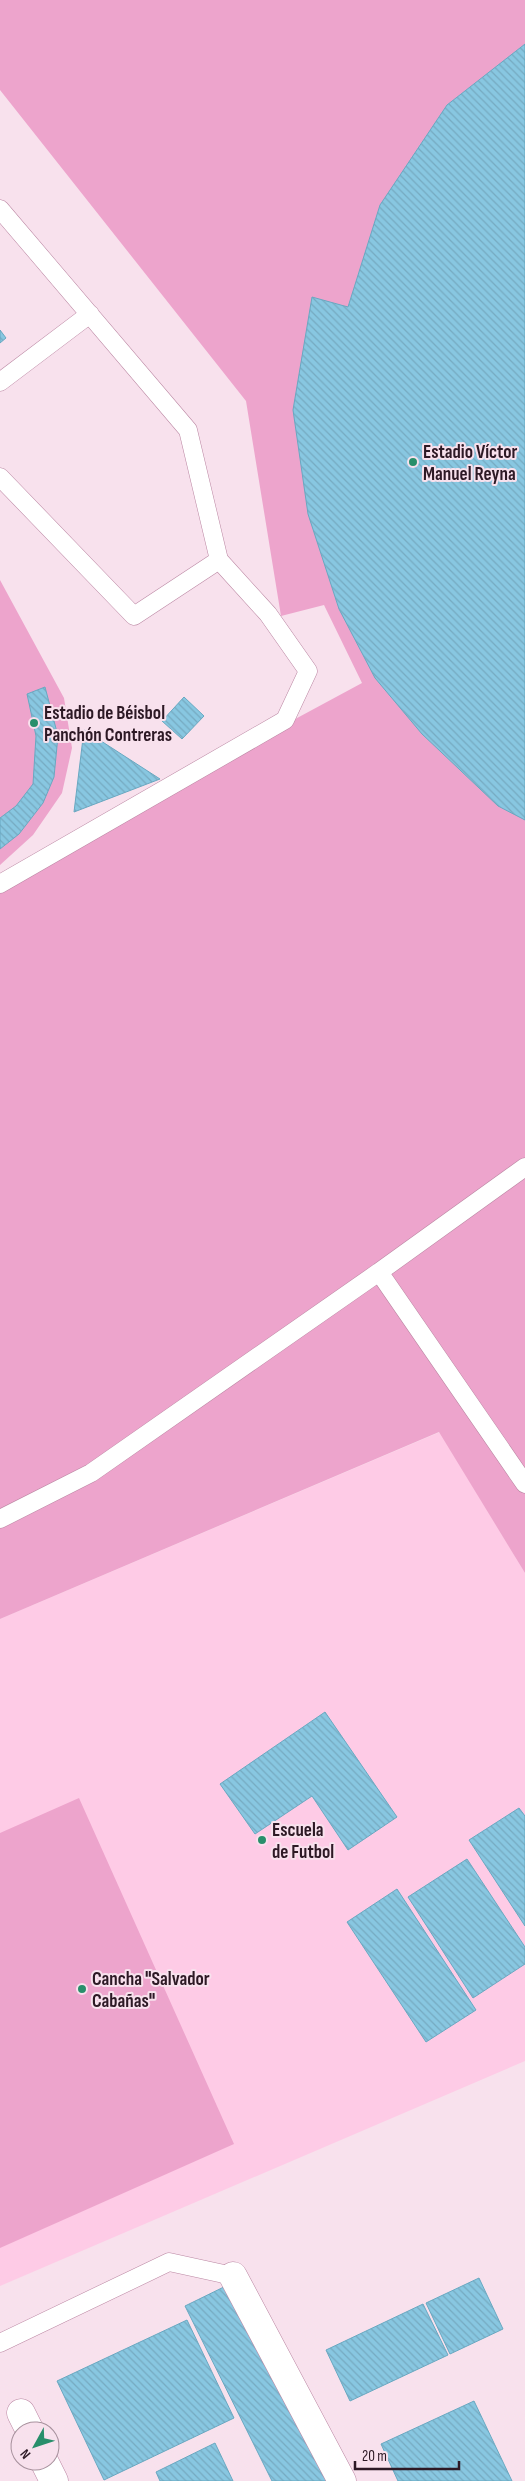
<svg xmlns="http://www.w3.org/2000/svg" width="525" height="2481" font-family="'Sofia Sans Condensed',sans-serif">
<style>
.built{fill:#fecbe6}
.grass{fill:#eda4cc}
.building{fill:url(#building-back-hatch);stroke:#69a8c1}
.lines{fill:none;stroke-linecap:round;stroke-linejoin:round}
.lane-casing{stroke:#bb87a3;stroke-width:19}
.street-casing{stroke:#bb87a3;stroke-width:29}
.lane{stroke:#fff;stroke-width:18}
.street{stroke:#fff;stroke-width:28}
.poi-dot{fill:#288f6b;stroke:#f8e1ed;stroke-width:2}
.labels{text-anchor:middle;stroke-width:4;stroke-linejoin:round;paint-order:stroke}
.poi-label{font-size:19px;font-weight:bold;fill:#2d1925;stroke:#f8e1ed;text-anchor:start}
</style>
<defs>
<pattern id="building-back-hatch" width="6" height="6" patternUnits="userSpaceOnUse" patternTransform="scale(1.25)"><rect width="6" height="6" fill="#88c7e1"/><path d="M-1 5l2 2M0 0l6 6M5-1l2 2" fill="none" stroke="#76aac1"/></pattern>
</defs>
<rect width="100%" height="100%" fill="#f8e1ed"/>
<!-- built -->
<path class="built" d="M440,1432L525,1573V2061L0,2286V1619Z"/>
<!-- grass -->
<path class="grass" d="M0,0H525V1573L439,1432L0,1619V878L362,683L324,605L281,616L246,401L0,90Z
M0,580L64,698L72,748L62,793L33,835L0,865Z
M79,1798L234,2144L0,2248V1833Z"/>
<!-- building -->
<path class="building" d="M525,44V820L498,806L422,734L375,678L339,609L308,514L293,410L312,297L348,307L380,205L447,105Z
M0,330L6,338L0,343Z
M45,687L58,736L54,777L43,803L19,834L0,849V818L16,806L33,784L36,736L27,694Z
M184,697L204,716L182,739L162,721Z
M84,730L160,779L74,812Z
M325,1712L397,1817L348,1850L312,1796L255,1834L220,1784Z
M519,1808L525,1816V1926L469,1840Z
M467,1859L525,1947V1964L473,1998L408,1897Z
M397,1889L476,2010L426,2042L347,1922Z
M479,2278L503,2329L450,2354L426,2303Z
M232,2283L330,2481H272L185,2306Z
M423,2304L448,2355L350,2401L326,2350Z
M187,2320L234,2418L104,2480L57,2381Z
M474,2401L512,2481H398L381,2444Z
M215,2443L233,2481H160L156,2472Z"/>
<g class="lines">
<!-- lane casing -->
<g class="lane-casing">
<path id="lane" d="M0,209L188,430L219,560L268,614L308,671L285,720L0,884
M0,382L90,314
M0,477L134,616L219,560
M379,1272L525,1167
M0,1519L91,1473L379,1272L525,1484
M0,2343L169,2262L233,2276"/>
</g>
<!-- street casing -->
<g class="street-casing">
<path id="street" d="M233,2276L342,2481
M21,2413L30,2431
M44,2461L54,2481"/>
</g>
<!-- lane -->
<use href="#lane" class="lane"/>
<!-- street -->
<use href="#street" class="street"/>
</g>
<!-- markers -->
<g class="poi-dot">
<circle cx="413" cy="462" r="5"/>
<circle cx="34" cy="723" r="5"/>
<circle cx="262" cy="1840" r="5"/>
<circle cx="82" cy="1989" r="5"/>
</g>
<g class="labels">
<!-- poi labels -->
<g class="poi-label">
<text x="423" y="458">Estadio Víctor<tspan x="423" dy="22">Manuel Reyna</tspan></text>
<text x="44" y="719">Estadio de Béisbol<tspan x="44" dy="22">Panchón Contreras</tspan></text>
<text x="272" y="1836">Escuela<tspan x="272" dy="22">de Futbol</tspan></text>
<text x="92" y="1985">Cancha "Salvador<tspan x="92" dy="22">Cabañas"</tspan></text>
</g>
</g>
<!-- north arrow -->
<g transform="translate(35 2446) rotate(230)"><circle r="24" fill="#f8e1ed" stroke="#a7919d"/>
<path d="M0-4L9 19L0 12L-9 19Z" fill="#288f6b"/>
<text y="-8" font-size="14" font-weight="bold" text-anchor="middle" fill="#2d1925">N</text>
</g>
<!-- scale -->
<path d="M355 2461v8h104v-8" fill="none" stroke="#2d1925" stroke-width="2.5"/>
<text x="362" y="2461" font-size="15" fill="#2d1925" stroke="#f8e1ed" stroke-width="4" paint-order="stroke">20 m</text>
</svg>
